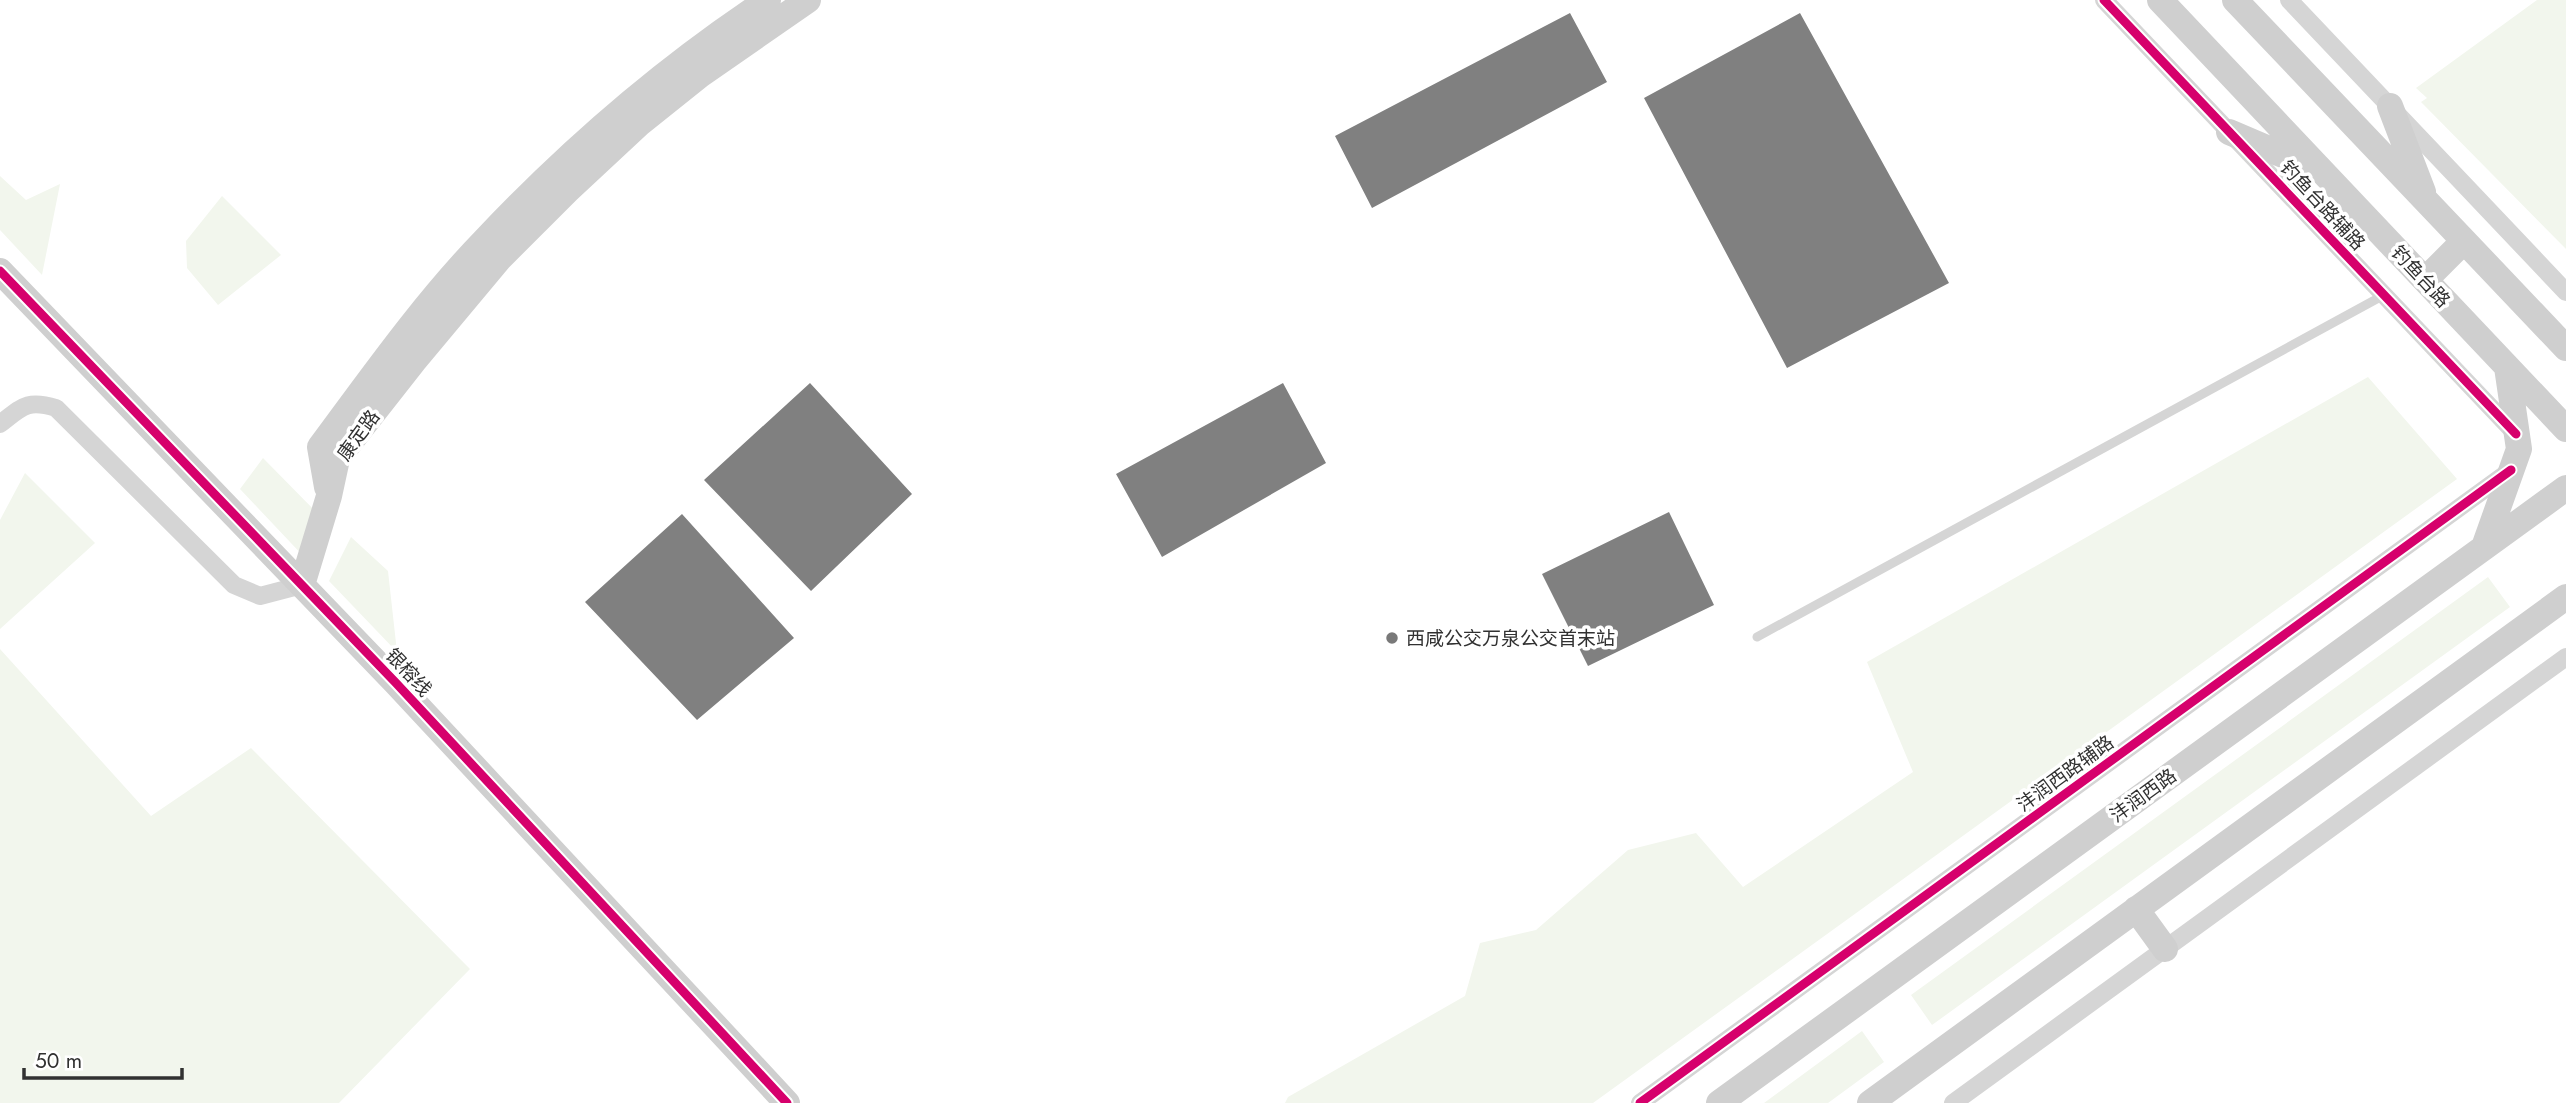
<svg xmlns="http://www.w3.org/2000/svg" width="2566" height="1103" font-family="Jost,'Noto Sans SC',sans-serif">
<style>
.green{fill:#f2f6ed}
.building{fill:#808080}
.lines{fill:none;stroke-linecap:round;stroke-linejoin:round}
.lane{stroke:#d5d5d5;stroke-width:9}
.street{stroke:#d5d5d5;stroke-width:18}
.secondary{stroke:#cfcfcf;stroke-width:26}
.cycleway-casing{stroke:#fff;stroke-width:13}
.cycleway{stroke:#d6006c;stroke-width:9}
.poi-dot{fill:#797979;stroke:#fff;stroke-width:2.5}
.labels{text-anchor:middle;stroke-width:7;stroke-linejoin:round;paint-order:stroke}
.street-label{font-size:19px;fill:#313131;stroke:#fff}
.poi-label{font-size:19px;fill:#313131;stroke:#fff;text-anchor:start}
</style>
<rect width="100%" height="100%" fill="#fff"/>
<!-- green -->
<path class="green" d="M2537,0H2566V249L2421,102L2427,98L2416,88Z
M0,176L26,200L60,184L42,275L0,230Z
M222,196L281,255L218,305L187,268L186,241Z
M2368,377L2457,479L1593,1103H1285L1288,1097L1465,996L1480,943L1536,930L1628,850L1696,833L1743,887L1913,772L1867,662Z
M263,458L324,520L307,560L240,489Z
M25,473L95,543L0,629V520Z
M351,537L388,571L397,652L329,581Z
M2488,577L2510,607L1932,1025L1911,995Z
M0,649L151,816L251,748L470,969L339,1103H0Z
M1862,1031L1884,1062L1828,1103H1764Z"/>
<!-- building -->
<path class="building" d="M1570,13L1607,82L1372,208L1335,136Z
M1800,13L1949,283L1787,368L1644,98Z
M810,383L912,494L811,591L704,480Z
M1283,383L1326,463L1162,557L1116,474Z
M1669,512L1714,605L1588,666L1542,574Z
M682,514L794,638L697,720L585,602Z"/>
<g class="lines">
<!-- lane -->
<path class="lane" d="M1757,637L2384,295"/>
<!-- street -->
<path class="street" d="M2104,0L2516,434
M2289,0L2566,292
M0,424C22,407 27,399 56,408L234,585L260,596L302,585
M1640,1103L2511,470
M1953,1103L2566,657"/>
<!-- secondary -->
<path class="secondary" d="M2160,0L2566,429
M2235,0L2566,348
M2390,106L2423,192
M2229,132L2311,167
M0,271L396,683L787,1103
M2425,280L2464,241
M327,487L320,447C372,377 424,303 485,240C570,150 665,68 768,0
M2484,547L2519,449L2507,367
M302,585L329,496L337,459L414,361L500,258L567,191L640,123L700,75L808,0
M2136,909L2165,949
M1719,1103L2566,488
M1870,1103L2566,597"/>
<!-- cycleway casing -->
<g class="cycleway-casing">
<path id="cycleway" d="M2104,0L2516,434
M0,271L396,683L787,1103
M1640,1103L2511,470"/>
</g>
<!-- cycleway -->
<use href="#cycleway" class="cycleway"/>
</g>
<!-- markers -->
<circle class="poi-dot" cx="1392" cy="638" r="7"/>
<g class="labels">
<!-- street labels -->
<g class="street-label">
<text transform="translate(2323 205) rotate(47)" y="7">钓鱼台路辅路</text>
<text transform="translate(2421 276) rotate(47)" y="7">钓鱼台路</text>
<text transform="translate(358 435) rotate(-54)" y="7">康定路</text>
<text transform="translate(409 672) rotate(47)" y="7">银榕线</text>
<text transform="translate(2065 773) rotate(-36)" y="7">沣润西路辅路</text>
<text transform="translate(2143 795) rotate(-36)" y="7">沣润西路</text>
</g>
<!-- poi labels -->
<g class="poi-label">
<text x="1406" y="645">西咸公交万泉公交首末站</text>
</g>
</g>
<!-- scale -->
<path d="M24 1068v10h158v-10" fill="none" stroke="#313131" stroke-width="3.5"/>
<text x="35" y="1068" font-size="21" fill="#313131" stroke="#ffffff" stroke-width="5" paint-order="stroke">50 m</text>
</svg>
